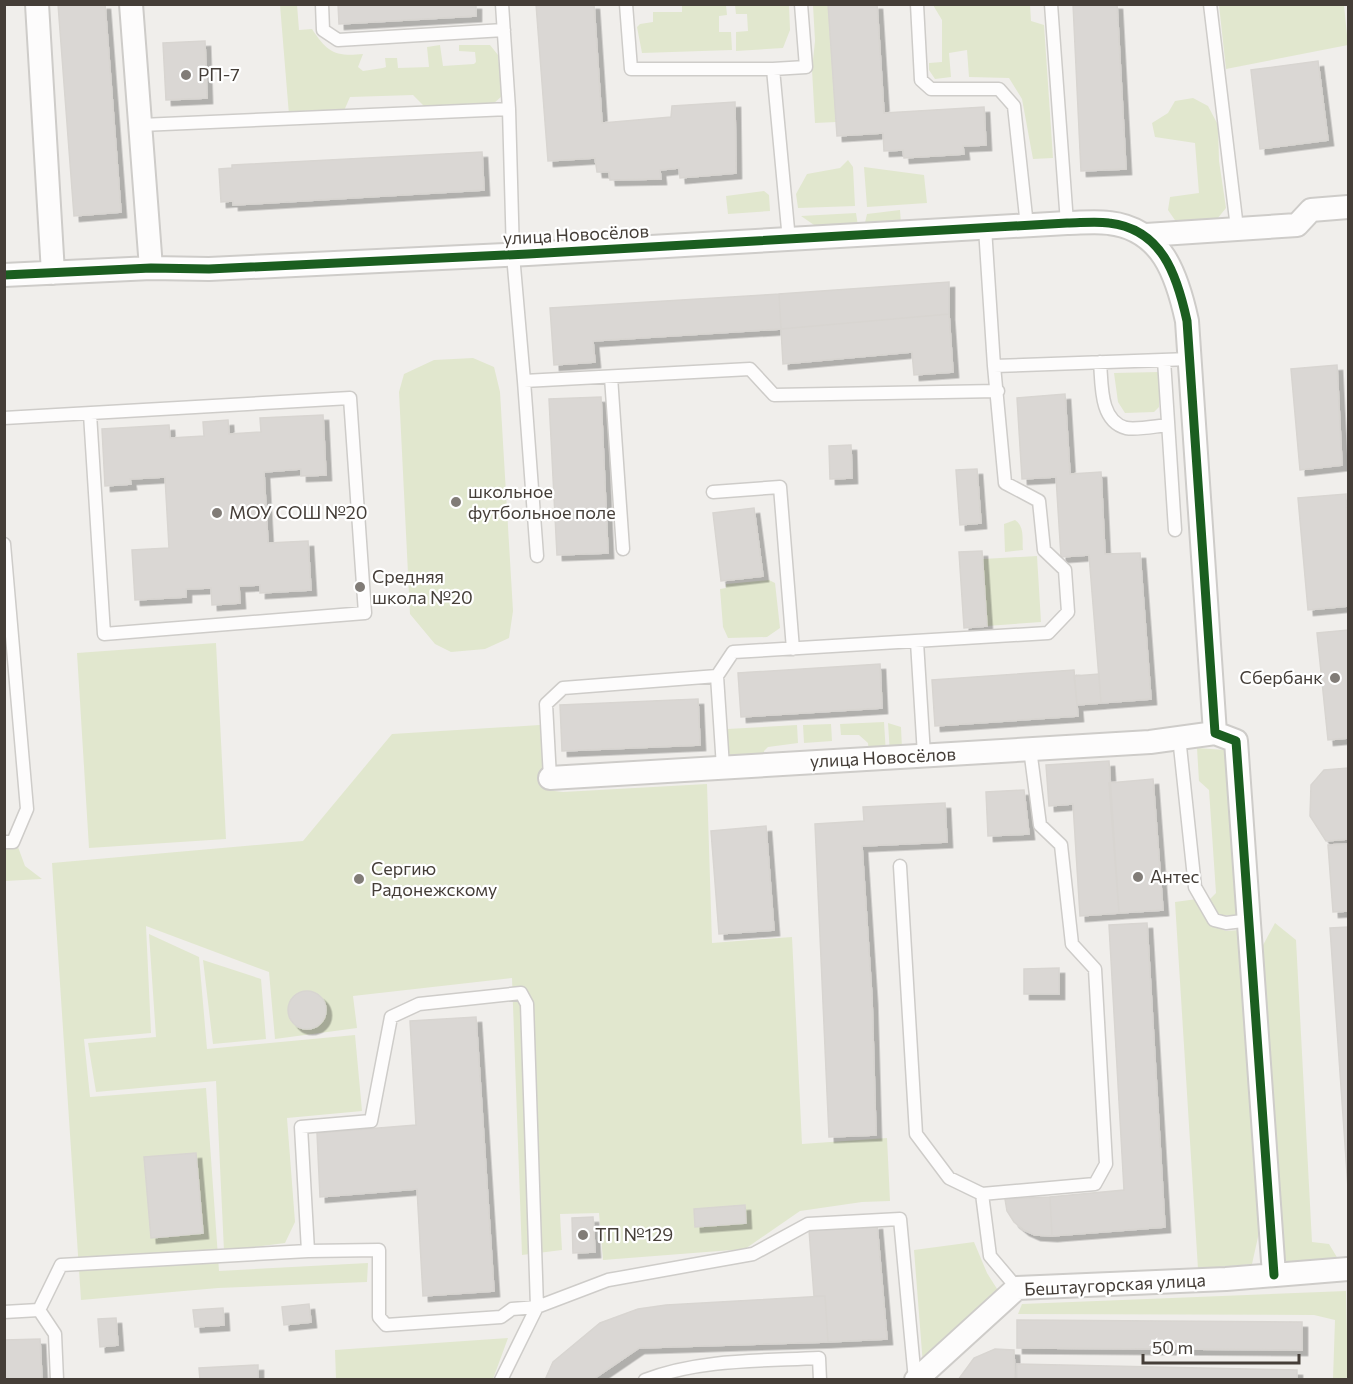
<svg xmlns="http://www.w3.org/2000/svg" width="1353" height="1384" font-family="Commissioner,sans-serif">
<style>
.green{fill:#e1e7ce}
.building{fill:#dad7d4;stroke:#d8d5d1;stroke-width:1.5;filter:url(#shadow)}
.lines{fill:none;stroke-linecap:round;stroke-linejoin:round}
.lane-casing{stroke:#ceccc9;stroke-width:15}
.street-casing{stroke:#ceccc9;stroke-width:26}
.lane{stroke:#fdfcfc;stroke-width:12}
.street{stroke:#fdfcfc;stroke-width:22}
.cycleway-casing{stroke:#fff;stroke-width:13}
.cycleway{stroke:#1b5e20;stroke-width:9}
.poi-dot{fill:#817c77;stroke:#fff;stroke-width:2}
.labels{text-anchor:middle;stroke-width:4.5;stroke-linejoin:round;paint-order:stroke}
.poi-label{font-size:18px;fill:#453e38;stroke:#fff;text-anchor:start}
.street-label{font-size:18px;fill:#453e38;stroke:#fff}
</style>
<defs>
<filter id="shadow"><feDropShadow dx="5.5" dy="5.5" stdDeviation="0" flood-color="#0004"/></filter>
</defs>
<rect width="100%" height="100%" fill="#f0eeeb"/>
<!-- green -->
<path class="green" d="M280,5H297L299,30L312,29C327,52 335,57 363,54L358,67L363,71L383,68L386,67L385,58H397L398,68L429,67L427,47L440,45L443,66L474,64L476,62L475,52L459,51V45H490L498,55L502,96L493,104L427,109L413,95L350,97L343,113L289,115Z
M682,5H726L727,15L719,16V32H731L732,50L642,53L637,27L640,24L653,22V12H682Z
M735,5H789L790,30L783,48L736,51V32L748,31L747,14H736Z
M813,5H828L836,122L815,123L812,70L815,41Z
M933,5H1030L1031,21L1044,25L1053,158L1033,159L1022,99L1009,78L969,77L967,50L949,53L951,77L935,79L929,70V63L942,62V20Z
M1219,5H1344L1348,45L1226,69Z
M1193,98L1208,106L1218,125L1219,161L1226,208L1213,224L1179,226L1168,210L1170,197L1199,193L1195,143L1155,137L1152,123L1168,113L1175,101Z
M848,160L853,167L855,206L798,208L796,194L807,174L840,168Z
M864,167L924,175L927,203L867,207Z
M764,191L769,195L770,211L728,214L726,196Z
M900,210L901,224L864,227L867,214Z
M856,213L858,226L817,227L801,216Z
M473,358L494,367L500,392L513,611L509,638L485,649L451,652L435,644L410,614L399,392L404,374L434,360Z
M1159,372V407L1154,412L1125,413L1118,402L1114,373Z
M1015,520C1025,526 1022,540 1023,550L1005,552L1004,524Z
M1037,556L1041,622L987,626L983,559Z
M769,580L775,583L780,628L767,637L728,638L723,627L720,589L726,588V584Z
M216,643L226,839L89,848L77,653Z
M884,722L886,754L869,755L868,743L859,735H841L840,724Z
M888,723L901,727L902,749L890,754Z
M831,724L832,741L804,743L803,725Z
M540,725L546,790L563,792L707,784L712,943L792,937L802,1144L887,1138L890,1201L862,1202L800,1211L745,1249L603,1260L599,1213L560,1214L562,1250L522,1255L512,978L353,996L357,1028L275,1039L269,972L146,926L151,1033L84,1039L90,1097L206,1088L219,1271L368,1263L367,1282L218,1288L81,1300L52,863L303,841L392,734Z
M797,725L798,743L768,747L764,751L765,759L734,760L729,753L727,729Z
M1197,748L1225,750L1236,915H1216L1207,902L1216,893L1209,790L1199,781Z
M18,847L25,866L42,879L5,881V848Z
M1197,899L1210,925L1226,931L1240,930L1260,1228L1252,1264L1198,1269L1175,902Z
M1275,923L1296,940L1312,1242L1329,1244L1338,1259L1296,1266L1281,1262L1262,947Z
M149,934L199,957L207,1049L355,1035L362,1111L287,1118L295,1222L285,1243L224,1251L216,1081L96,1092L88,1043L156,1037Z
M203,960L261,979L266,1039L213,1044Z
M974,1242L987,1273L999,1292L923,1365L914,1250Z
M1346,1291L1348,1379H1333L1335,1320L1314,1315L1018,1314L1022,1304Z
M508,1338L493,1379H336L335,1350Z"/>
<!-- building -->
<path class="building" d="M58,4H105L121,212L74,216Z
M338,4H476V16L339,24Z
M536,4H594L602,123L671,117L672,106L735,102L736,173L680,178L679,168L660,170L661,179L610,180L609,172H597L595,158L548,161Z
M828,4H877L884,113L984,107L986,145L963,146L964,154L904,158L903,150L884,151L883,133L837,136Z
M1073,4H1117L1126,169L1081,171Z
M205,41L207,98L166,100L163,43Z
M1318,61L1328,140L1260,149L1251,70Z
M482,152L484,190L233,205V201L221,202L219,169L232,168V165Z
M949,282V314L781,329L779,294Z
M779,294L781,329L593,341L595,362L554,365L550,308Z
M949,314L953,372L914,375L912,352L783,364L781,329Z
M1337,365L1342,465L1300,470L1291,369Z
M1065,394L1070,474L1101,472L1105,554L1140,553L1151,699L1101,703L1089,555L1061,557L1056,477L1022,479L1017,398Z
M601,397L608,553L557,555L549,399Z
M323,415L326,475L301,476V469L264,472L268,543L308,541L311,590L260,593V585L239,586L240,603L212,605L211,588L186,589V597L135,600L132,550L169,548L165,477L130,479L131,484L105,486L102,429L169,425L170,438L204,436L203,422L228,420L229,434L261,432L260,418Z
M851,445L852,478L830,479L829,446Z
M977,469L981,523L960,525L956,470Z
M1346,494L1348,606L1308,610L1298,498Z
M754,508L763,576L721,581L713,513Z
M982,551L987,626L964,628L959,552Z
M1348,630V738L1328,740L1317,633Z
M880,664L882,708L741,717L738,673Z
M1074,670L1078,716L935,726L932,680Z
M1099,674L1101,703L1077,705L1074,676Z
M698,699L700,745L562,751L560,705Z
M1109,761L1119,913L1080,916L1073,804L1049,806L1046,765Z
M1348,768V839L1326,841L1310,816L1311,785L1324,770Z
M1153,779L1163,910L1119,913L1109,783Z
M1024,790L1029,834L988,836L986,792Z
M945,803L947,842L862,846L872,998L876,1135L829,1137L815,824L864,821L863,807Z
M766,826L774,930L719,934L711,831Z
M1348,844V911L1333,912L1328,845Z
M1147,923L1165,1227L1052,1236L1050,1197L1124,1190L1109,925Z
M1348,927V1188L1330,928Z
M1059,968V994H1024V969Z
M288 1010a19 19 0 1 1 38 0a19 19 0 1 1-38 0Z
M476,1017L494,1291L423,1296L417,1189L320,1197L317,1133L416,1125L410,1021Z
M196,1153L203,1233L151,1238L144,1157Z
M1050,1197L1052,1236L1035,1235L1024,1230L1014,1222L1007,1211L1005,1199Z
M745,1205L746,1223L695,1227L694,1209Z
M593,1217L595,1252L573,1253L572,1218Z
M877,1224L887,1339L828,1342L825,1296H814L809,1230Z
M825,1296L828,1342L639,1348L592,1380H545L553,1362L600,1323L638,1309L666,1305Z
M309,1304L311,1322L284,1325L282,1307Z
M223,1308L224,1325L195,1327L193,1310Z
M116,1318L118,1345L100,1347L98,1319Z
M1017,1320L1302,1322V1350L1017,1348Z
M40,1339L42,1380H4V1340Z
M995,1349L1014,1350L1015,1380H958L974,1358Z
M1017,1364L1297,1370V1380H1017Z
M258,1365V1380H200L199,1368Z"/>
<g class="lines">
<!-- lane casing -->
<g class="lane-casing">
<path id="lane" d="M322,4L323,30L338,40L504,30
M502,4L509,109
M626,4L631,69H773
M917,4L921,80L931,89H999L1014,106L1027,226
M1051,4L1067,223
M1210,4L1237,228
M141,125L509,109L513,255L524,381L750,369L774,395L998,391
M985,228L994,366
M789,240L773,69L806,67L801,4
M1164,360L1175,530
M1100,362C1102,383 1099,421 1126,428C1138,430 1156,426 1168,425
M611,377L623,549
M524,381L537,556
M4,418L350,398L365,613L104,634L90,414
M713,492L780,487L793,649
M4,544L27,809L13,842H4
M917,642L924,755
M717,676L723,767
M1179,737L1195,887L1214,920L1226,923L1251,920
M550,778L546,704L563,688L717,676L733,652L1048,633L1068,612L1065,570L1044,550L1039,501L1005,483L994,366L1190,359
M900,866L916,1134L949,1178L982,1194
M521,993L527,1004L537,1307L512,1309L501,1317L386,1325L379,1317V1250L308,1251L301,1127L371,1121L391,1017L419,1004Z
M1017,1288L990,1256L982,1194L1095,1184L1106,1164L1095,969L1072,944L1061,845L1040,825L1030,749
M39,1310L55,1334L57,1380
M4,1312L39,1310L61,1265L308,1251
M501,1380L537,1307L608,1280L753,1254L808,1224L900,1219L915,1380
M645,1380C699,1359 761,1361 819,1358L820,1380"/>
</g>
<!-- street casing -->
<g class="street-casing">
<path id="street" d="M37,4L53,273
M131,4L151,268
M1146,235L1297,225L1311,210L1348,207
M4,275L151,268L209,269L528,254L1067,223C1080,223 1095,221 1109,223C1162,229 1177,275 1187,321L1215,733L1236,741L1274,1275
M550,778L1150,742L1215,733
M916,1380L1017,1288L1226,1279L1348,1269"/>
</g>
<!-- lane -->
<use href="#lane" class="lane"/>
<!-- street -->
<use href="#street" class="street"/>
<!-- cycleway casing -->
<g class="cycleway-casing">
<path id="cycleway" d="M4,275L151,268L209,269L528,254L1067,223C1080,223 1095,221 1109,223C1162,229 1177,275 1187,321L1215,733L1236,741L1274,1275"/>
</g>
<!-- cycleway -->
<use href="#cycleway" class="cycleway"/>
</g>
<!-- markers -->
<g class="poi-dot">
<circle cx="186" cy="75" r="6"/>
<circle cx="456" cy="502" r="6"/>
<circle cx="217" cy="513" r="6"/>
<circle cx="360" cy="587" r="6"/>
<circle cx="1335" cy="678" r="6"/>
<circle cx="1138" cy="877" r="6"/>
<circle cx="359" cy="879" r="6"/>
<circle cx="583" cy="1235" r="6"/>
</g>
<g class="labels">
<!-- poi labels -->
<g class="poi-label">
<text x="198" y="81">РП-7</text>
<text x="468" y="498">школьное<tspan x="468" dy="21">футбольное поле</tspan></text>
<text x="229" y="519">МОУ СОШ №20</text>
<text x="372" y="583">Средняя<tspan x="372" dy="21">школа №20</tspan></text>
<text x="1323" y="684" text-anchor="end">Сбербанк</text>
<text x="371" y="875">Сергию<tspan x="371" dy="21">Радонежскому</tspan></text>
<text x="1150" y="883">Антес</text>
<text x="595" y="1241">ТП №129</text>
</g>
<!-- street labels -->
<g class="street-label">
<text transform="translate(576 235) rotate(-3)" y="6">улица Новосёлов</text>
<text transform="translate(883 758) rotate(-3)" y="6">улица Новосёлов</text>
<text transform="translate(1115 1285) rotate(-3)" y="6">Бештаугорская улица</text>
</g>
</g>
<!-- border -->
<rect width="1353" height="1384" fill="none" stroke="#453e38" stroke-width="12"/>
<!-- scale -->
<path d="M1143 1354v9h156v-9" fill="none" stroke="#453e38" stroke-width="3"/>
<text x="1152" y="1354" font-size="18" fill="#453e38" stroke="#ffffff" stroke-width="4.5" paint-order="stroke">50 m</text>
</svg>
